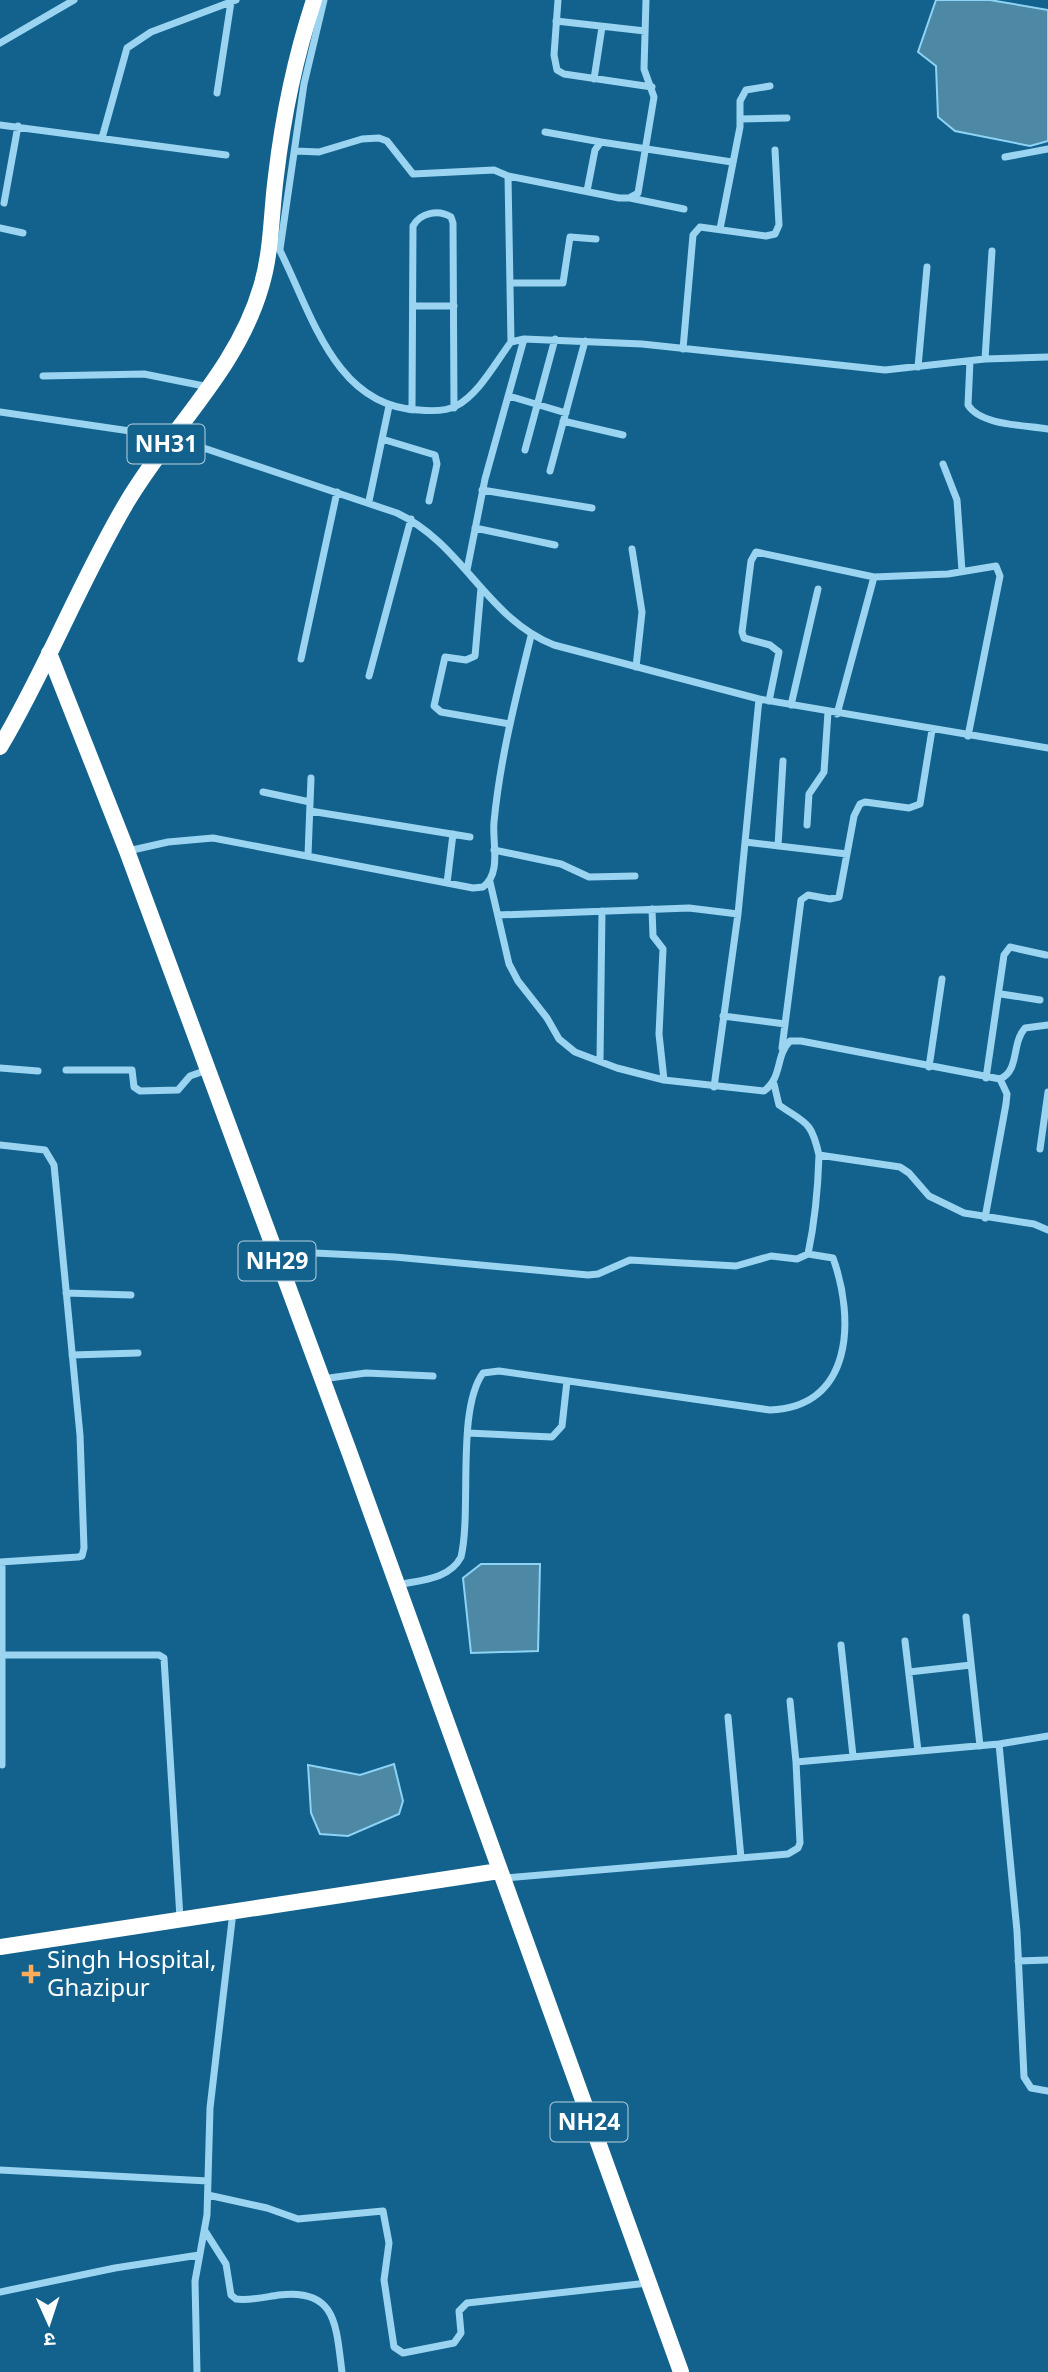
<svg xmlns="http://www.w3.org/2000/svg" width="1048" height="2372" font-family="'Noto Sans','Noto Sans Devanagari',sans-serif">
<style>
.water{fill:#4d88a5;stroke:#8dd3f5;stroke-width:2}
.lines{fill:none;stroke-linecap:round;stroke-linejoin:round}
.street{stroke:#9bd4f1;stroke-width:7}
.highway{stroke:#fff;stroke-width:16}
.poi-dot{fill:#ffad5c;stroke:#12628d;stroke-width:2.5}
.labels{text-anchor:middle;stroke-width:7;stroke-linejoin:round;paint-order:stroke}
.shield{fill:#12628d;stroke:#b8d0dd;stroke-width:2}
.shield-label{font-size:23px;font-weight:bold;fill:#fff}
.poi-label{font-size:24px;fill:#fff;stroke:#12628d;text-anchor:start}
</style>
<rect width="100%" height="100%" fill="#12628d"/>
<!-- water -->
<path class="water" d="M936,0H990L1048,10V141L1030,146L955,131L938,117L936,66L918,52Z
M481,1564H540L538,1651L471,1653L463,1578Z
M394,1764L403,1801L399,1814L348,1836L320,1834L311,1813L308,1765L360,1775Z"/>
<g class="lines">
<!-- street -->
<path class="street" d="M558,0L554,55L557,70L564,74L652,87
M556,21L645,31
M0,43L74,0
M594,79L602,27
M217,93L231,2
M740,119L787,118
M0,125L226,155
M545,132L601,142
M102,138L127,48L151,32L236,0
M295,151L319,152L362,139L379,138L387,141L413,174L494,170L508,176L511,342
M1005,157L1048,149
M508,176L619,198H629L638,193L654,97L644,69L646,0
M587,191L595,150L601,142L732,162
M630,198L684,209
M4,203L18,126
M0,228L23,233
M720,229L740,127V101L746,90L770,86
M273,237C309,302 330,407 419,410C430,411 445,412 456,406C479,394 495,363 511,342L524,339L642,344L885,370L985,359L1048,357
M280,249L304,84L324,0
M510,283H563L570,237L596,239
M413,306H454
M683,349L693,235L700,227L766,236L775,234L779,225L775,150
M985,359L992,251
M970,361L968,405C981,426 1026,425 1048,429
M918,367L927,267
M43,376L144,374L209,387
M509,396L566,413
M412,410L413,226C420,213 438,209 451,217L453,223L454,408
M0,412L171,437L397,513C463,544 487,619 554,645L759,699L1048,748
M563,421L623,435
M382,439L435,455L437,464L429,501
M525,450L555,339
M943,464L957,500L962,571
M550,471L585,341
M482,490L592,508
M369,501L389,406
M475,528L555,545
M632,549L642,612L636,667
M467,570L485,479L524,339
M481,588L475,656L466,660L445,657L434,706L441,712L510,724
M301,659L337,492
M369,676L411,519
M769,701L779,652L770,645L744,638L742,632L751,561L756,552L874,577L948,574L996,566L1000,576L968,736
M791,705L818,589
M837,714L874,577
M263,792L310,802
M310,811L470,837
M807,825L809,794L824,772L828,712
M745,842L847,854
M778,846L783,761
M494,850L561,864L589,877L635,876
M128,851L168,842L213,838L473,888L483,887C502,873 492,843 494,822C500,759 516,697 531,636
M308,855L311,778
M490,882L509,964L518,981L547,1018L559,1039L575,1052L617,1068L664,1080L764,1091C783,1077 775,1056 790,1041H801L1000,1079C1020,1070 1011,1044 1025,1028L1048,1025
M447,883L453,834
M652,909L653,936L663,949L659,1034L664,1080
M498,915L689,908L738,914
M1001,994L1040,1000
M723,1016L785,1024
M782,1048L801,900L808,895L830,899L839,897L854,816L860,804L865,802L909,808L920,804L932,730
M600,1061L602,911
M929,1067L942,979
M0,1068L38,1071
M66,1070H132L134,1087L140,1091L178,1090L190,1076L207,1070
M986,1078L1004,955L1010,947L1046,955
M774,1084L779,1105C806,1124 811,1120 819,1155L900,1167L909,1173L929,1196L964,1213L1034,1224L1048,1230
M714,1087L738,914L759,699
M0,1145L45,1150L54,1165L80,1435L84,1548L82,1556L78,1557L0,1562
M1040,1149L1048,1092
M985,1218L1006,1104L1007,1094L1000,1079
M275,1251L395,1257L588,1275L598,1274L630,1260L736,1266L771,1256L797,1259L808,1254C815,1221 818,1189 819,1155
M66,1293L131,1295
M72,1355L138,1353
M322,1379L366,1373L433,1376
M468,1433L552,1437L562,1426L567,1381
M2,1562V1765
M397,1585C420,1580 449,1580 461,1557C472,1511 456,1410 483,1373L499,1371L770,1410C853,1407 855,1319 833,1258L808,1254
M966,1617L980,1746
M905,1641L918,1751
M841,1645L853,1756
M2,1655H159L164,1658L180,1918
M909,1672L971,1665
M790,1701L796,1762
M728,1717L741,1858
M999,1744L1017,1931L1024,2077L1031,2088L1048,2091
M505,1878L788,1854L798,1848L800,1843L796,1762L999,1744L1048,1736
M1018,1961L1048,1960
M0,2170L208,2181
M208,2195L267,2208L298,2219L383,2211L389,2243L384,2280L394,2347L403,2353L454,2343L461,2333L459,2311L467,2303L648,2283
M205,2231L226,2264L231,2295L236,2299C249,2301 265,2297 279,2295C337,2288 336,2326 342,2372
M0,2292L115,2268L199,2255
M197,2372L195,2281L207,2215L210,2108L233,1912"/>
<!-- highway -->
<path class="highway" d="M49,653L127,851L350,1454L681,2372
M0,747C47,668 80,581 127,502C170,429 237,370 261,287C272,251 271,213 276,176C283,116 295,58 314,0
M0,1947L499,1871"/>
</g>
<!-- markers -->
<path class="poi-dot" d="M27.5 1963.5h7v7h7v7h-7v7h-7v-7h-7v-7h7z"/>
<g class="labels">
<!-- shield labels -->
<g class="shield">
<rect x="127.5" y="424.5" width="77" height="39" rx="5"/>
<rect x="238.5" y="1241.5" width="77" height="39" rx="5"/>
<rect x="550.5" y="2102.5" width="77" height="39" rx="5"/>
</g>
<g class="shield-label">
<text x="166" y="452">NH31</text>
<text x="277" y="1269">NH29</text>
<text x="589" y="2130">NH24</text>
</g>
<!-- poi labels -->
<g class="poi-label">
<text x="47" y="1968">Singh Hospital,<tspan x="47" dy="28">Ghazipur</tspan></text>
</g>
</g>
<!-- north arrow -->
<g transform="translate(49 2323) rotate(177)" stroke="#12628d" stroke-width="5" paint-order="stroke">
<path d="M0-5L12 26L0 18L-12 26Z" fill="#ffffff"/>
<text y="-10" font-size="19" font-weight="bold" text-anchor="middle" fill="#ffffff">उ</text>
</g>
</svg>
